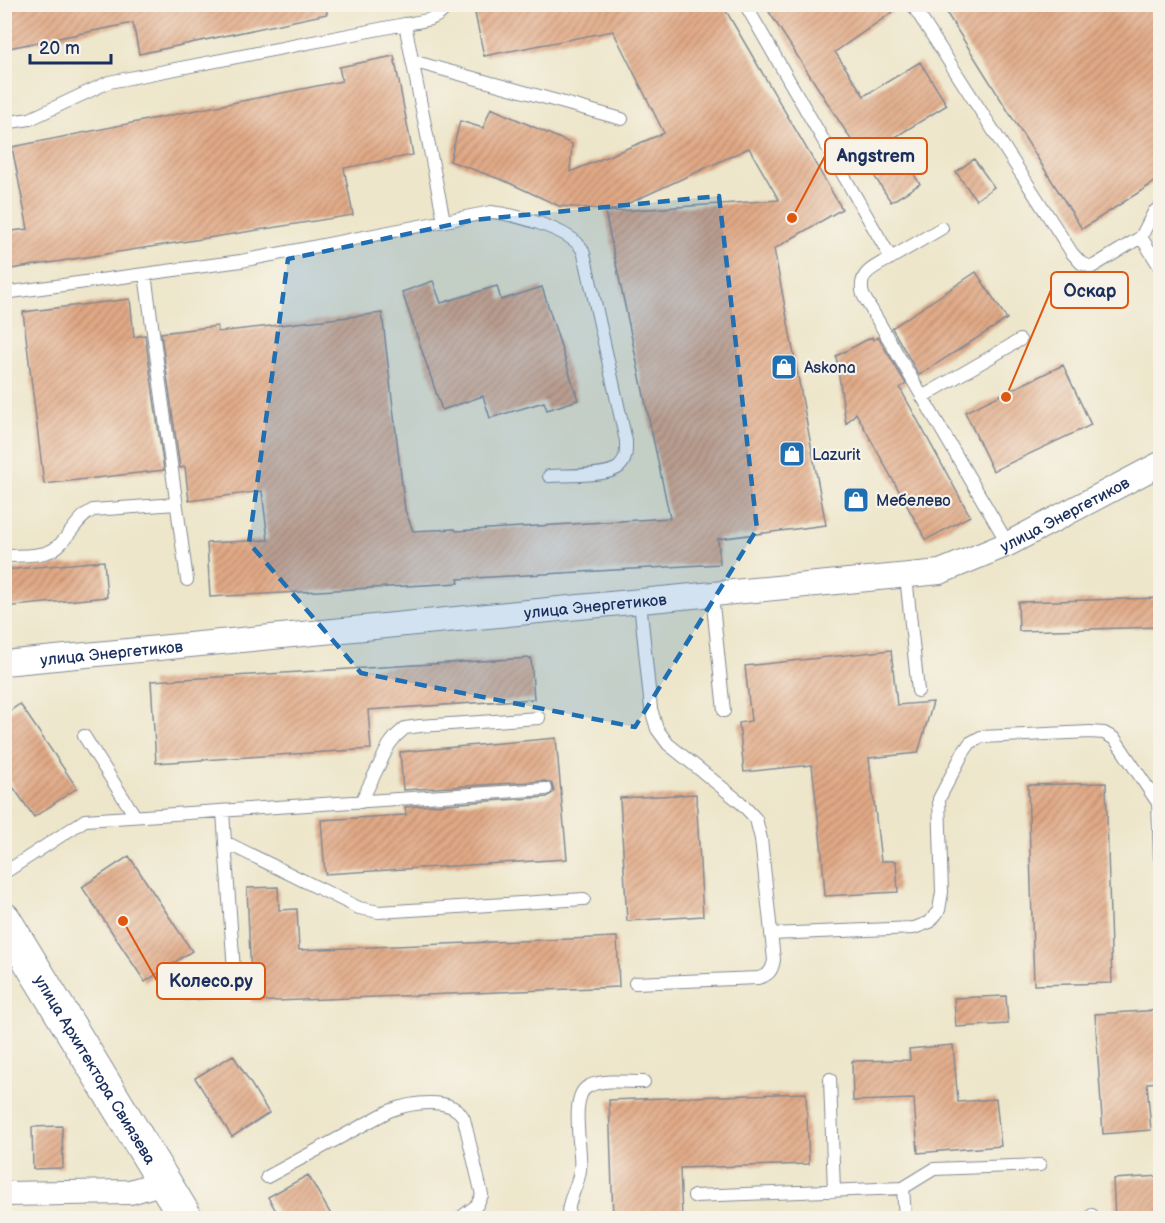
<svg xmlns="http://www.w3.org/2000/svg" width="1165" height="1223" font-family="'Balsamiq Sans',sans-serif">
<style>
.building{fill:url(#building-hatch)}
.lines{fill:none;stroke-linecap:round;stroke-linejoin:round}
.lane-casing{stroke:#848a94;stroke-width:14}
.street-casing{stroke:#848a94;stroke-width:26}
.secondary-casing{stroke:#848a94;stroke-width:35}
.lane{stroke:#fff;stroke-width:12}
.street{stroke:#fff;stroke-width:24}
.secondary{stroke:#fff;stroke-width:33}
.marked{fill:#1f6fb2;fill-opacity:0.2;stroke:#1f6fb2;stroke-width:4.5;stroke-dasharray:12 8;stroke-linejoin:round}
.labels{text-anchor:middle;stroke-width:4.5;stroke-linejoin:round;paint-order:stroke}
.poi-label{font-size:16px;fill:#1b2f5e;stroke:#f7f3e8;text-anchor:start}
.street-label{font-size:16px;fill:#1b2f5e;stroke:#f7f3e8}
.leader{fill:none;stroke:#de5710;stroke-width:2}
.callout-dot{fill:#de5710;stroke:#f7f3e8;stroke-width:2}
.callout{fill:#f7f3e8;stroke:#de5710;stroke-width:2}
.callout-label{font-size:18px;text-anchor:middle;font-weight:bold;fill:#1b2f5e}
</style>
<defs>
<pattern id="building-hatch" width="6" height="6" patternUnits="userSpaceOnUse" patternTransform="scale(1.5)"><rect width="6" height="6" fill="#e1a985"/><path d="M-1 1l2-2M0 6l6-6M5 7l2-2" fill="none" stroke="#b68a70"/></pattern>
</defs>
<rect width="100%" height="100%" fill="#f7f3e8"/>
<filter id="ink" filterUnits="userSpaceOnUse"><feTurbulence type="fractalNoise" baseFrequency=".0167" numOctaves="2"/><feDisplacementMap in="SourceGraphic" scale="12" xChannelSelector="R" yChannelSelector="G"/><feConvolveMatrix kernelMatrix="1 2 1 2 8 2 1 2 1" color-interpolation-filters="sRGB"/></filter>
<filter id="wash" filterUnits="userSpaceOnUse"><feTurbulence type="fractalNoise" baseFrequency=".008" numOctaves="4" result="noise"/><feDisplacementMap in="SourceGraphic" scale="24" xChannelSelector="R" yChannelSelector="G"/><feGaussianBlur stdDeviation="1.35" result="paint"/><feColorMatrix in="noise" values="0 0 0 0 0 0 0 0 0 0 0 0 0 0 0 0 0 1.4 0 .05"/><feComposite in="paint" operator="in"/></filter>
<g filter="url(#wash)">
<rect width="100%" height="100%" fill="#ede6ca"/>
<g id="blocks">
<!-- building -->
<path class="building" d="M4,4H326L327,14L139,54L133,23L4,49Z
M473,4H722L842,209L774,249L826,525L718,539L720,564L458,579L459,583L210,597L207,543L268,540L262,491L189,501L185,467L180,468L161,333L217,326L218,332L382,313L405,510L413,531L455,529L456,531L670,518L605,212L779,200L749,148L614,210L559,206L505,181L450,161L460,121L483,128L491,108L572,144L570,172L664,133L613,31L484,56Z
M764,4H904L835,52L864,96L920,62L947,105L892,139L920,184L891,202Z
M941,4H1161V178L1082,229Z
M394,56L413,155L344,168L353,215L4,270V232L28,229L12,147L342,81L339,67Z
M974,159L994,187L976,200L956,172Z
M976,272L1007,319L919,375L892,328Z
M433,281L441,303L497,286L501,300L542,287L578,400L547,410L544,402L490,418L483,396L442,410L402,292Z
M130,299L134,337L145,335L164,470L44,484L23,312Z
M872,337L873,340L878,337L906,384L900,388L970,516L926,540L856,413L846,424L836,356Z
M1063,365L1091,425L993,471L965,412Z
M104,561L107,597L4,607V570Z
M1161,598V627L1019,631L1018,602Z
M891,650L897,705L933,702L918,753L869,758L881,861H896L898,892L825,896L822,853L812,765L744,772L739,723L751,721L745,666Z
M531,658L534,699L368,710L371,749L156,763L151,681Z
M20,704L77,788L34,817L4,774V715Z
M556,738L567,859L325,874L321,820L406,815L405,807L547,797L554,792L552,784L545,781L403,790L400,752Z
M1106,783L1112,983L1034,985L1028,785Z
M696,794L703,916L627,921L620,798Z
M129,856L192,951L145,982L82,887Z
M278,887L279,910L297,909L299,950L617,937L619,987L252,1002L247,888Z
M1006,996L1008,1024L956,1027L954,998Z
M1161,1010V1082L1147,1083L1151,1130L1103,1134L1095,1014Z
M953,1045L958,1102L996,1099L1001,1146L918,1153L914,1099L853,1101L852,1061L910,1060L909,1049Z
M233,1055L269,1113L232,1137L195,1078Z
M806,1093L809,1164L680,1168L682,1218H613L609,1100Z
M62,1126L63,1168L33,1169L32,1127Z
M308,1175L333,1218H280L268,1197Z
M1161,1176V1218H1115L1113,1179Z"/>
</g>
</g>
<g filter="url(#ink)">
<use href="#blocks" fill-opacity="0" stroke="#848a94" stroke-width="1.5"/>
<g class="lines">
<!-- lane casing -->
<g class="lane-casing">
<path id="lane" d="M745,4L891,258C874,267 857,273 863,295L1008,544
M912,4L1072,253L1081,263L1092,267L1141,237L1160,267
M405,24C422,21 439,21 448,4
M412,61L622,119
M4,123L30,119L109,82L405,24L444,221
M1141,237L1154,212L1160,207
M891,258L942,228
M145,274L187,580
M4,293L241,261L491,212C513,214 570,229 582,249C584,253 585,258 586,262L626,441C626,450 627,460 619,467C607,477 566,475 549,476
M922,397L1020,340
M4,556C18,555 35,557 48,552C67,545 74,519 93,510L176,504
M906,576L918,691
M712,595L724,711
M84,736L135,816
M361,802L389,745L396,736L405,728L420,726L539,718
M223,811L225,842L359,908L379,912L584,899
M4,873L85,820L546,789
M771,934L914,928L930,922L939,910L942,892L939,799L963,753L970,743L981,737L1090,732L1104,733L1115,739L1158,803L1160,858
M635,983L758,978C769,975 772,971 774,960L761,839L756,819L740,802L668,744L657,729L651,709L640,602
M186,994C207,992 229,997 234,971L225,842
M830,1079L834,1191
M267,1177L389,1111C409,1103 453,1095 464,1119L482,1195L477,1205L460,1218
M903,1188L934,1169L1040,1165
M694,1196L903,1188L905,1218
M1092,1215V1218
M568,1218C567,1199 578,1188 580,1170C583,1151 568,1095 589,1086C604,1079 627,1082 644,1082"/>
</g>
<!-- street casing -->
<g class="street-casing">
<g id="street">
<path id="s1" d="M4,663L940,572L1008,544L1160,464"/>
<path d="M4,1194L130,1192L164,1182"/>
</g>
</g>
<!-- secondary casing -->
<g class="secondary-casing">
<g id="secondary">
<path id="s2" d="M4,919L186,1218"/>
</g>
</g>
<!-- lane -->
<use href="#lane" class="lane"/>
<!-- street -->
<use href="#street" class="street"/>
<!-- secondary -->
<use href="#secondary" class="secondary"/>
</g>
</g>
<!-- marked area -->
<path class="marked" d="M719,196L757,529L635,727L361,673L249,543L288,259L473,220Z"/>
<!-- icons -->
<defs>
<g id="shop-square" transform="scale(1.35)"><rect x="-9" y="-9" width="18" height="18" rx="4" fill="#1f6fb2" stroke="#f7f3e8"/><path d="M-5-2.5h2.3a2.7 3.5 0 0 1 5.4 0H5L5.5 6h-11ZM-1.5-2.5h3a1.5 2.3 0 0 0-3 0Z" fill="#fff"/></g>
</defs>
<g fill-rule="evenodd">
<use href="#shop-square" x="784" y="367"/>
<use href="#shop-square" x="792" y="454"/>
<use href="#shop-square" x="856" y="500"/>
</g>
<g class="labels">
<!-- poi labels -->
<g class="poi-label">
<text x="804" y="373">Askona</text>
<text x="812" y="460">Lazurit</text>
<text x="876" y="506">Мебелево</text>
</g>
<!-- street labels -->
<g class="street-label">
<text dy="6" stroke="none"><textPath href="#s1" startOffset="1078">улица Энергетиков</textPath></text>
<text dy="6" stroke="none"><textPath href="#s1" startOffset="594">улица Энергетиков</textPath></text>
<text dy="6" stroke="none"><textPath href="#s1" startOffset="108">улица Энергетиков</textPath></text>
<text dy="6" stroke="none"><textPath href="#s2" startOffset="176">улица Архитектора Свиязева</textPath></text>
</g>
</g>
<!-- callouts -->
<path class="leader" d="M792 218L825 156M1006 397L1051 290M123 921L157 981"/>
<g class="callout-dot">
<circle cx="792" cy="218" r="6"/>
<circle cx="1006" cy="397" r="6"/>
<circle cx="123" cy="921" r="6"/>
</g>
<g class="callout">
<rect x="825" y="138" width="102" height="36" rx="6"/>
<rect x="1051" y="272" width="77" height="36" rx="6"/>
<rect x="157" y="963" width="108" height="36" rx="6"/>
</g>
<g class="callout-label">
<text x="876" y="162">Angstrem</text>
<text x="1090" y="297">Оскар</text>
<text x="211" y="987">Колесо.ру</text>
</g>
<!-- margin -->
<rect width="1165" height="1223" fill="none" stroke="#f7f3e8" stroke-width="24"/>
<!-- scale -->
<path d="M30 54v9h81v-9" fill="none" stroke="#1b2f5e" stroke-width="3"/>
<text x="39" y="54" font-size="18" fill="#1b2f5e" stroke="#f7f3e8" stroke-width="4.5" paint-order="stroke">20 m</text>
</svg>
